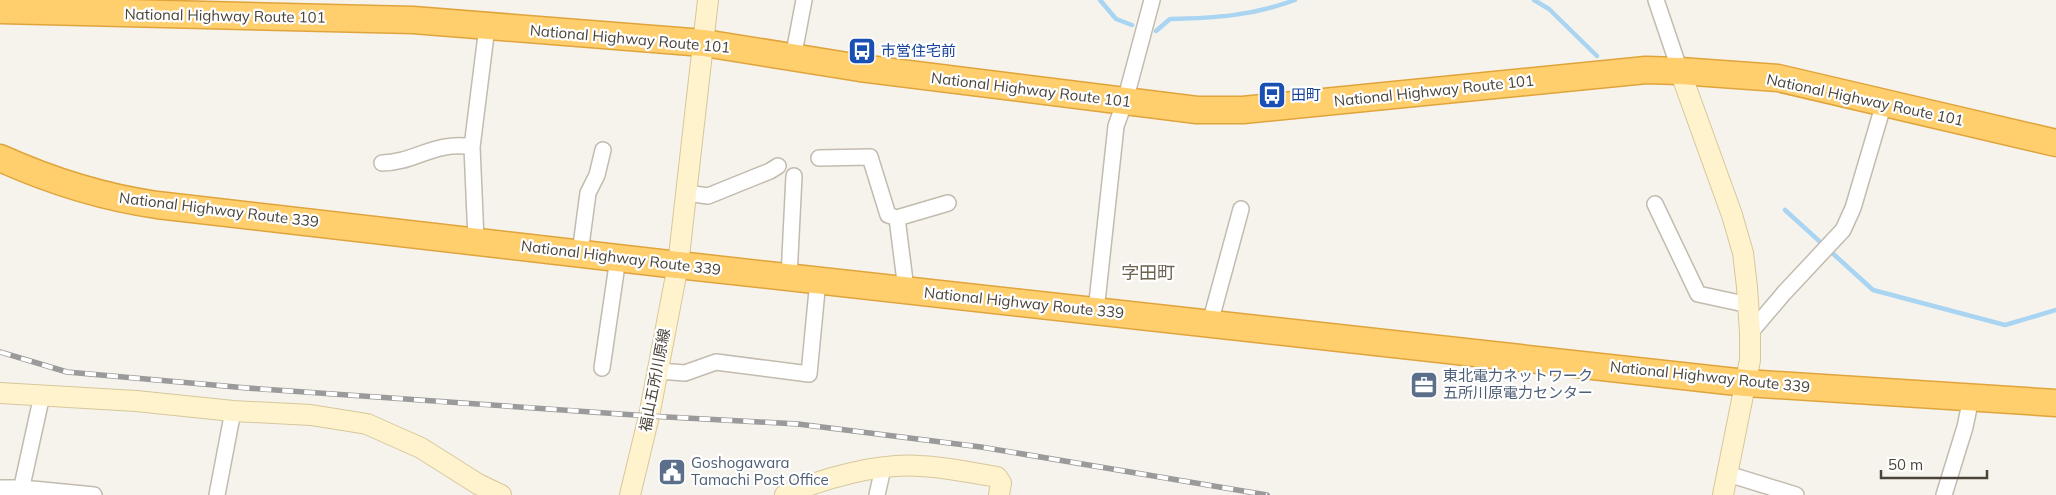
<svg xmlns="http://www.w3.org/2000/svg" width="2056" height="495" font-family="Mulish,'Noto Sans JP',sans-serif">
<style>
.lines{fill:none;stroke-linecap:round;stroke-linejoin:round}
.stream{stroke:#a9d4f2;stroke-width:4.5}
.street-casing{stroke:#c2bbae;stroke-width:18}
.secondary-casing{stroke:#d6c79b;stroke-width:22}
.highway-casing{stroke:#e0a43c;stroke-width:29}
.street{stroke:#fff;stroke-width:15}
.secondary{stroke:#fff3cd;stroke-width:20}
.highway{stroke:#ffcf6e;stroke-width:26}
.rail-casing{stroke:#9a9a9a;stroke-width:5.5}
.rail{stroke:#fff;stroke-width:4;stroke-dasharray:11;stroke-linecap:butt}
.labels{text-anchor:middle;stroke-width:4.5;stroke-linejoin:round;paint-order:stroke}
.street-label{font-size:15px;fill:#4b4439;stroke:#fff}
.transit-label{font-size:15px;fill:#164399;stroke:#fff;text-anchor:start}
.service-label{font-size:15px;fill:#4e5e75;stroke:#fff;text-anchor:start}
.quarter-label{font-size:18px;fill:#6e6250;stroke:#fff}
</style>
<rect width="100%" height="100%" fill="#f6f3ec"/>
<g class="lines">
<!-- stream -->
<path class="stream" d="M1100,0L1116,19L1132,25
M1534,0L1549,9L1597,56
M1156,31L1170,19C1215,18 1251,16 1295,0
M1785,210L1873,290L2005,325L2056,310"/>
<!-- street casing -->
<g class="street-casing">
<path id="street" d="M1656,0L1680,71
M793,58L804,0
M819,158L870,157L888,215L897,218L906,289
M382,163C414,163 436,140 472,147
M687,193L708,196L770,171L778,166
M1655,204L1698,294L1749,305
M897,218L948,203
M476,240L472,147L487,27
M580,253L588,193L597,175L603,150
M789,277L794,176
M1096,311L1116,126L1125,101L1152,0
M1210,323L1241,209
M1750,333L1784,293L1843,230L1853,208L1884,103
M602,368L618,258
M658,371L685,373L716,362L809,374L818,280
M1728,474L1796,495
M0,488H22L94,495
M20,495L42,395
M217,495L233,411
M877,495L883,468
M1944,495L1965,427L1971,398"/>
</g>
<!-- secondary casing -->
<g class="secondary-casing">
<path id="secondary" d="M1680,71L1732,215L1743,253L1747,287L1750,333V360L1723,495
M0,393L136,401L233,411L311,415L367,424L421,448L478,484L501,495
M630,495L649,416L678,265L708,0
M785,495C823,478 879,463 920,466C946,467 972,473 997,477L1001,483L999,495"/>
</g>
<!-- highway casing -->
<g class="highway-casing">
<path id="highway" d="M0,10L413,20L704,43L860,68L1197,110H1243L1646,70L1680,71L1778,78L2056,143
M0,158C51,181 102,197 157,205L678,265L1746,383L2056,403"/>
</g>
<!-- street -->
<use href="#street" class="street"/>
<!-- secondary -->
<use href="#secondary" class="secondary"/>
<!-- highway -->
<use href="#highway" class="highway"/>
<!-- rail casing -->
<g class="rail-casing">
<path id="rail" d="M0,352L67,372L247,388L649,416L798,424L981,447L1267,495"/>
</g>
<!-- rail -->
<use href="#rail" class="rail"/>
</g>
<!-- icons -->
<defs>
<g id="bus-square" transform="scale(1.4375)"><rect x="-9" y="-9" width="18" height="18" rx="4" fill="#1a4fb4" stroke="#fff"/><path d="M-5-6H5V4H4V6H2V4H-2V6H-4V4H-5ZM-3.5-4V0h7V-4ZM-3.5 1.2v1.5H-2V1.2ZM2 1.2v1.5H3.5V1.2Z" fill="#fff"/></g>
<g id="office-square" transform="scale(1.4375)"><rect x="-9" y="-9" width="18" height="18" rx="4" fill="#5c6f8a" stroke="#fff"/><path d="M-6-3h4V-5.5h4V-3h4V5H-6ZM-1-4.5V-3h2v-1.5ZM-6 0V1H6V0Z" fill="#fff"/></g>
<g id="civic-square" transform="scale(1.4375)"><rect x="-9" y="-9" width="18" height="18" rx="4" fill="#5c6f8a" stroke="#fff"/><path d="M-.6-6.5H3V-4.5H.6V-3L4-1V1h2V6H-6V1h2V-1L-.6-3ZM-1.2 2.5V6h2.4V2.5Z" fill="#fff"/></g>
</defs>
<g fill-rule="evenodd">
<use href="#bus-square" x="862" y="51"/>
<use href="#bus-square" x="1272" y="95"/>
<use href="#office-square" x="1424" y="385"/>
<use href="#civic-square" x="672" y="472"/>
</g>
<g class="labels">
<!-- street labels -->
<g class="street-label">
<text transform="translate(225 16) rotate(1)" y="5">National Highway Route 101</text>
<text transform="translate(630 39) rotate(5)" y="5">National Highway Route 101</text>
<text transform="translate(1031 90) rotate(7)" y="5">National Highway Route 101</text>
<text transform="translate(1434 91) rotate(-6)" y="5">National Highway Route 101</text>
<text transform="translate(1865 100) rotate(12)" y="5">National Highway Route 101</text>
<text transform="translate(219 210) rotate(7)" y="5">National Highway Route 339</text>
<text transform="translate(621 258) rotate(7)" y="5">National Highway Route 339</text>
<text transform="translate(1024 303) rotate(6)" y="5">National Highway Route 339</text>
<text transform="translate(1710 377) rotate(6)" y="5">National Highway Route 339</text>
<text transform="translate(655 380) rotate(-79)" y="5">福山五所川原線</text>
</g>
<!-- transit labels -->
<g class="transit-label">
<text x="881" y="56">市営住宅前</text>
<text x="1291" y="100">田町</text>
</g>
<!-- service labels -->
<g class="service-label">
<text x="1443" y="381">東北電力ネットワーク<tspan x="1443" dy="17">五所川原電力センター</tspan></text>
<text x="691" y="468">Goshogawara<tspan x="691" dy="17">Tamachi Post Office</tspan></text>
</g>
<!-- quarter labels -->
<g class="quarter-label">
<text x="1148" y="279">字田町</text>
</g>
</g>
<!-- scale -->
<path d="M1881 470v8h106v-8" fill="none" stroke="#4b4439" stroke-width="2.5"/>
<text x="1888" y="470" font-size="15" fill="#4b4439" stroke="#ffffff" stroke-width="4" paint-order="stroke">50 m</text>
</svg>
